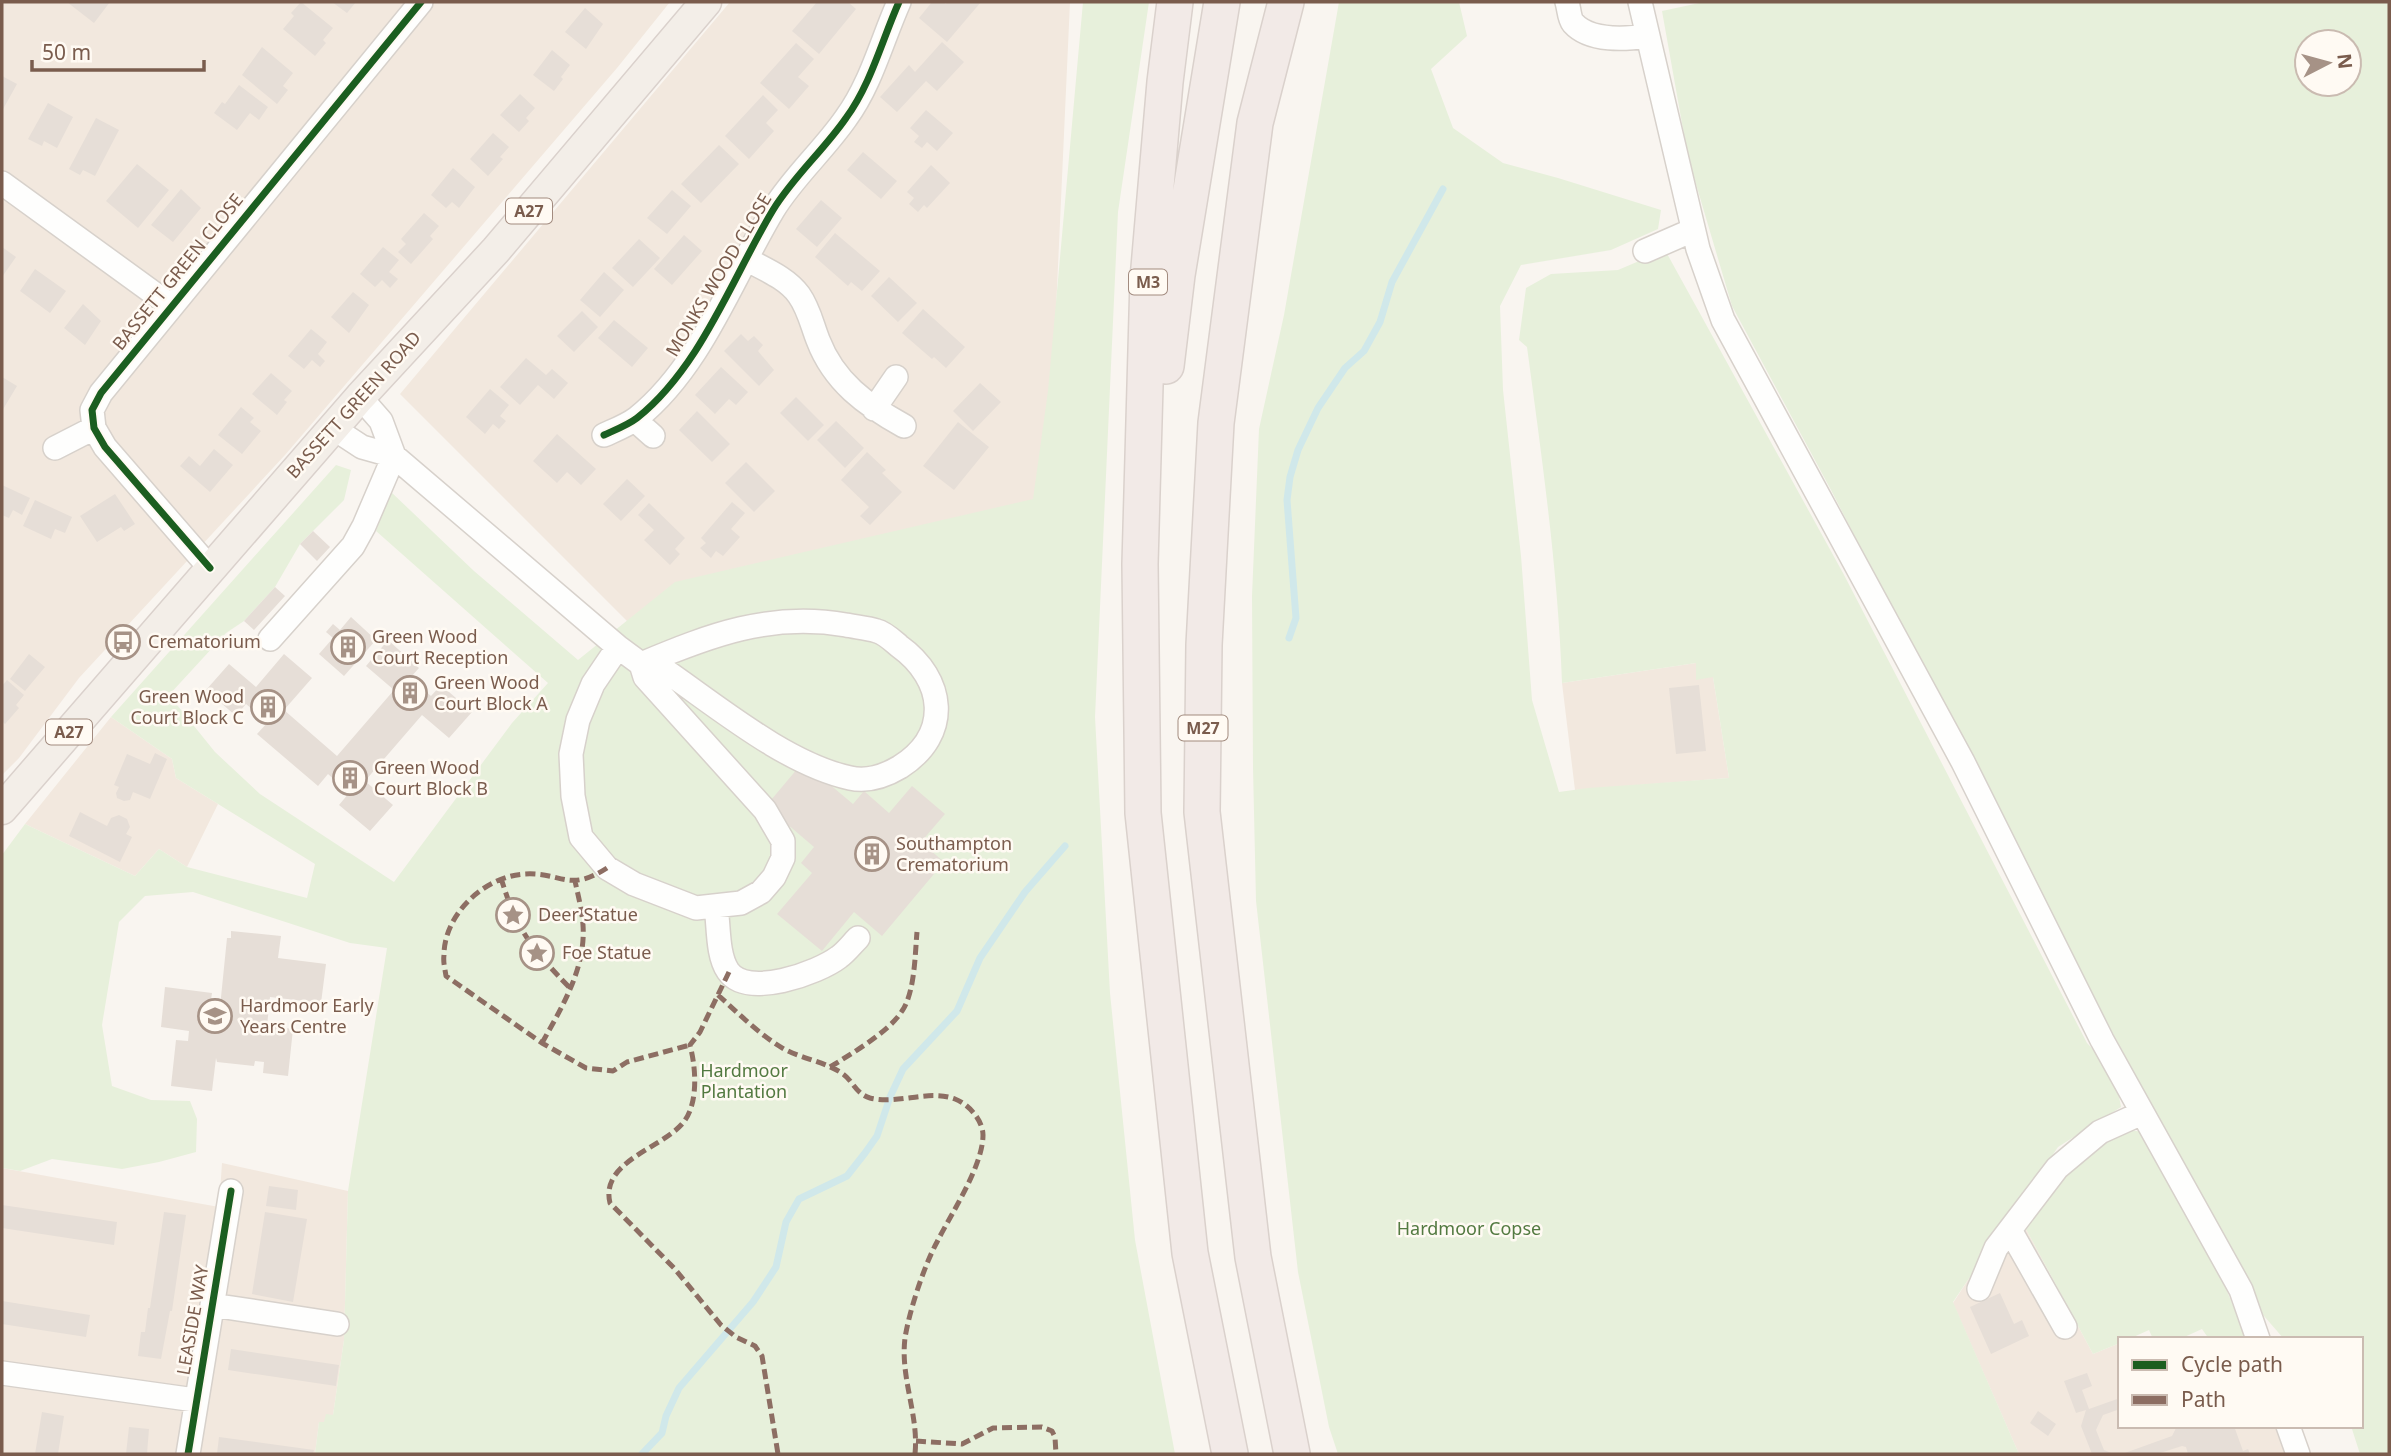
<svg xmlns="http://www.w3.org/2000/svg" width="2391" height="1456" font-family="'Noto Sans',sans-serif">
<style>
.residential{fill:#f2e8de}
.green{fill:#e7f0db;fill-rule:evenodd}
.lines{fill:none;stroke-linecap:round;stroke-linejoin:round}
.stream{stroke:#d0e8ea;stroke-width:7}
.building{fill:#e6ded7}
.minor-casing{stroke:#d7d1cb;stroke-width:26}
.major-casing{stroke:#dad1cc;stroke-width:33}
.highway-casing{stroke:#dad1cc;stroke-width:38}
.minor{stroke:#fefefd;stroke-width:23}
.major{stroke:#f3eee8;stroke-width:30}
.highway{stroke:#f2eae7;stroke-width:35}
.quiet{stroke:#8d6e63;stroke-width:5;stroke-dasharray:10 5;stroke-linecap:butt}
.cycleway-casing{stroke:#fffaf3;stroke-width:11}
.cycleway{stroke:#1b5e20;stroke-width:7}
.labels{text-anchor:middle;stroke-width:5;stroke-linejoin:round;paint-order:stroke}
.shield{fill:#fffaf3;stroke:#a28b7f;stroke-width:2}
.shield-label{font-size:16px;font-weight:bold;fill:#7a5c4d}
.street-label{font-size:18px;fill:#7a5c4d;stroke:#fffaf3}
.poi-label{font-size:18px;fill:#7a5c4d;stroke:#fffaf3;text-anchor:start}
.park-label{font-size:18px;fill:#537a41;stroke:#fffaf3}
</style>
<rect width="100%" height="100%" fill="#f9f5f0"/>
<!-- residential -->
<path class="residential" d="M2,2H670L617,68L285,455L79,678L19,758L2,775Z
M730,2H1070L1047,508L640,634L400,394Z
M1696,663L1713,677L1729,778L1575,790L1562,683Z
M111,717L172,759L176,778L218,804L187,867L159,849L135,876L25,824Z
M222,1163L348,1191L344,1340L333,1415L324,1422H319L315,1454H2V1168L219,1207Z
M2010,1216L2026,1229L2093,1354L2120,1343V1426H2279L2289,1454H2019L1953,1303Z"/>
<!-- green -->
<path class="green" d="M1083,2H1149L1118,212L1095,717L1110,993L1135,1240L1175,1454H315L319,1422H324L326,1414L333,1415L344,1340L348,1191L387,948L350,943L193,892L145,896L119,922L102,1025L112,1086L151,1100L190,1101L197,1119L196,1152L159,1162L122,1169L52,1159L20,1171L2,1168V855L25,824L135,876L159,849L187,867L307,898L315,864L176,778L172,759L111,717L336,465L351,470L344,500L300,544L275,587L244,621L226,633L169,695L215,752L260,794L394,882L512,723L548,683L376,531L390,491L474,571L578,660L675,582L1033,499L1048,391Z
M1339,2H1459L1467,36L1431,69L1453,128L1503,163L1558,178L1661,210L1658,229L1611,250L1521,265L1500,306L1503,390L1521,556L1532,700L1559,792L1588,788L1729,778L1713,677L1696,680V663L1562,683C1558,570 1542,459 1527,347L1519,340L1526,288L1551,274L1618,270L1665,250L1843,573L2087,1043C2104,1060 2118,1083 2121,1107L2058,1147L1953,1302L2019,1454H1338L1329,1427L1298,1272L1256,901L1253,768L1252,596L1259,429L1284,315Z
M1704,2H2389V1454H2360L2351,1426H2361V1339H2284L2257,1308L2231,1253L2038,894L1831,490L1732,306L1688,157L1662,11ZM2307,42H2349V84H2307Z
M2128,1130L2144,1132L2224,1284L2247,1339H2209L2202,1329L2180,1339H2153L2149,1330L2129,1339H2120V1343L2093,1354L2026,1229C2055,1184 2079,1153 2128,1130Z"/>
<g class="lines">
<!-- stream -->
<path class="stream" d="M1289,638L1296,618L1287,500L1290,477L1298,450L1318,408L1345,368L1364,351L1380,322L1392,282L1443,189
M642,1454L662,1433L666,1416L679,1388L753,1302L776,1267L786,1222L799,1199L847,1176L865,1153L877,1136L890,1097L903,1069L957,1011L980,958L1025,892L1065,846"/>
</g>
<!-- building -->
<path class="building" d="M67,2H110L94,23Z
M301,2L333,28L323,40L326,43L315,56L283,29L294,16L291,13Z
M332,2H356L347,13Z
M817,2H848L856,9L819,54L792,31Z
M932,2H943L946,4L947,2H981L947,42L919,18Z
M585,8L603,24L586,49L565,32Z
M942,42L964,62L937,91L926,81L897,112L880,97L909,65L915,72Z
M796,43L814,59L798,77L809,86L789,109L760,83Z
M262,47L293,73L283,86L288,90L277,104L242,75Z
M552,50L570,65L561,77L563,79L554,91L533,75Z
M2,76L17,84L2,111Z
M239,85L268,107L259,120L250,113L237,130L214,113L222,102L225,104Z
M520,94L535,108L526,118L529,121L519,132L500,115Z
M763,95L778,110L766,123L774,131L749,159L725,136Z
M48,103L73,117L57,148L44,141L42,146L28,139Z
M926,110L953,133L937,151L927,142L922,148L914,142L919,136L910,128Z
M96,118L119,130L95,176L83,170L80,175L69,169Z
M493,133L509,147L500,157L503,159L488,176L470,159Z
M719,145L739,164L701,203L681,184Z
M863,152L897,181L881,199L847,170Z
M137,164L169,190L138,228L106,201Z
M931,165L950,183L927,208L924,205L918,212L909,204L914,198L907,192Z
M453,168L475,187L459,208L452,202L446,208L431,195Z
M181,189L201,208L173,242L151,225Z
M672,190L691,206L667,234L647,218Z
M821,200L842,218L817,247L796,229Z
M424,213L439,226L430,236L433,239L411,264L398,252L406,244L401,239Z
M835,233L880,271L862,291L851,282L848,286L815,257Z
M684,235L702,251L672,285L654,269Z
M639,239L660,258L633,287L612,268Z
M2,247L16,257L2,277Z
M383,247L399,260L389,272L398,279L390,288L382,280L375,287L360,274Z
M35,269L66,291L50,313L20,291Z
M604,272L624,290L600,317L580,300Z
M889,277L917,303L898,322L871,296Z
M353,292L369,305L349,333L331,317Z
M83,304L101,321L85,345L64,328Z
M923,309L965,347L946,368L934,357L932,359L902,333Z
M582,311L598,327L574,352L557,336Z
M614,320L648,348L632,367L598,338Z
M311,329L327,342L318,354L325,361L320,367L312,360L304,369L288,356Z
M741,334L748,341L754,336L763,345L758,351L774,370L759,386L724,351Z
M526,358L546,375L552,369L568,383L554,399L538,385L520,405L500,387Z
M721,367L748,392L736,405L729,399L715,414L695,395Z
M271,373L292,391L284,400L287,402L277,415L252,394Z
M2,377L17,386L2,411Z
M980,383L1001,402L973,431L953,411Z
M490,389L509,405L500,416L506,421L499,429L493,424L485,434L466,417Z
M796,397L824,425L808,441L780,413Z
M241,407L254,418L250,422L261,431L242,454L218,435Z
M697,411L730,444L712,462L679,430Z
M836,421L864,448L845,468L817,440Z
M958,422L989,447L954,490L923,466Z
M557,434L596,469L581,485L567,472L557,483L533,461Z
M214,449L233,465L210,492L180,466L189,456L200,466Z
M867,452L886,470L882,473L902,492L870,525L860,516L869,507L841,480Z
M746,462L775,491L754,512L725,483Z
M627,479L645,496L621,521L603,504Z
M2,485L30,498L22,515L13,510L9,518L2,515Z
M115,494L135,524L124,531L121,527L97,542L80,516Z
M35,500L72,517L65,533L55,529L51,539L23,526Z
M732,502L745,513L731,529L740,537L723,556L716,551L711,558L700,548L706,543L701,538Z
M649,503L685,538L675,549L680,554L670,565L644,540L654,530L638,515Z
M313,531L330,547L317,561L300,544Z
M275,587L285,596L254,630L244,621Z
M351,617L376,640L344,676L319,654L333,638L326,632L333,624L340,630Z
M388,640L419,668L410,678L431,696L441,685L472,712L449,738L422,715L365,781L393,805L370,831L339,805L349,793L328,774L318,786L257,734L268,722L246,704L236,716L206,690L229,664L256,687L284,654L312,678L284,710L337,756L394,690L366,666Z
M29,654L45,667L25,691L10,679Z
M7,680L24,695L16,705L19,708L5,724L2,721V686Z
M1699,685L1706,751L1676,754L1669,688Z
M155,753L167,759L150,799L133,792L130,800L124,801L117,798L116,793L119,787L114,785L127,754L150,764Z
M803,762L853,804L864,791L889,813L912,786L945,814L921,842L944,862L882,936L854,912L822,951L777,914L812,873L801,863L814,847L766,806Z
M80,812L107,826L111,818L119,815L127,819L130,827L126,834L132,837L120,862L69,836Z
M231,931L281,936L278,958L326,964L321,1003L270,997L267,1026L293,1029L288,1076L263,1073L264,1062L255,1061L254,1066L217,1062L216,1058L212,1091L171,1086L176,1040L188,1041L189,1031L161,1027L165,987L212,993L210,1006L220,1007L227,938H231Z
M269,1186L298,1190L296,1210L266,1206Z
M2,1205L117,1222L114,1245L2,1228Z
M164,1212L186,1215L172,1311H170L161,1359L138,1356L141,1332H145L148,1308H150Z
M265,1212L307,1219L293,1302L252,1294Z
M2000,1293L2014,1324L2022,1320L2029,1336L1991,1354L1970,1307Z
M2,1301L90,1315L86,1337L2,1324Z
M231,1349L339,1365L336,1386L228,1370Z
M2087,1373L2092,1386L2082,1390L2089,1409L2120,1398V1409L2103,1415L2096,1430L2104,1450L2114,1454H2092L2081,1426L2086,1410L2076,1413L2064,1381Z
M2038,1411L2056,1424L2048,1436L2030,1423Z
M42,1412L64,1416L58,1454H35Z
M2177,1426H2234L2243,1451L2248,1449L2250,1454H2188L2186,1447L2182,1446L2157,1454H2122L2172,1436Z
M129,1427L149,1429L147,1454H126Z
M219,1437L314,1450L313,1454H217Z"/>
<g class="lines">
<!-- minor casing -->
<g class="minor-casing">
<path id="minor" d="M1567,2C1569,8 1569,18 1573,23C1590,42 1626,39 1648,36
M1640,2L1698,249L1723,320L1963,762L2102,1040L2241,1290L2258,1339
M2,183L170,305
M1645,251L1693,230
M746,259C764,269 787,278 799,295C809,309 812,325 818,340C834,382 866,405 904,426
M874,409L896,377
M635,420L653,436
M333,428L362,447L394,456L618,647L641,664L663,669C717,706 786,764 850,778C868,782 885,776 900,767C952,734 945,679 899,646C893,641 885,633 877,631C868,628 856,627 846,625C770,612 710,635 641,664
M604,435C615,430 628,425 637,418C701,367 732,278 773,210C793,177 824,150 846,118C871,84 882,40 899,2
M55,448L94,428
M210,568L105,447L94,428L92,410L101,393L421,2
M270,639L353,546L364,526L394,456L381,421L360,397
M618,647L593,684L578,720L571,754L573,796L581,837L607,868L634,884L696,908L741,903L761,892L774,877L783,858V841L765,810L645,677L641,664
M716,907C719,926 717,955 728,971C747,999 818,973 839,957C846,952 852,944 858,938
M2010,1230L2065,1327
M1979,1289L1996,1248L2057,1168L2100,1132L2142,1113
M212,1305L337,1324
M2,1373L195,1400
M2288,1426L2298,1454
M188,1454L231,1191"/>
</g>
<!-- major casing -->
<g class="major-casing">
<path id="major" d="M2,809L360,397L496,250L706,2"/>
</g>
<!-- highway casing -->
<g class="highway-casing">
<path id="highway" d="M1175,2L1165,82L1148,279L1140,564L1143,813L1190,1253L1230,1454
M1286,2L1255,123L1216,423L1204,645L1202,812L1253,1257L1292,1454
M1166,366L1177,275L1222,2"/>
</g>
<!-- minor -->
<use href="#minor" class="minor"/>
<!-- major -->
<use href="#major" class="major"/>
<!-- highway -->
<use href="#highway" class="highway"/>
<!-- quiet -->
<path class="quiet" d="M607,868C568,893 562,872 525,874C485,876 444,914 444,955C443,962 445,969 446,976L542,1043L586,1068L613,1071L627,1062L690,1045
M501,878C517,931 532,949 571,989
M729,972L700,1032L690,1045C696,1068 699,1105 682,1124C660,1149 600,1162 610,1203L674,1268L721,1325L736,1337L755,1346L762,1356L778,1454
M718,995C739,1014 760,1035 784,1049C803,1059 826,1062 843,1074C853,1081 856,1094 870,1098C898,1105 928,1089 955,1099C969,1104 983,1121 983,1135C983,1166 951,1214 937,1242C924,1266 909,1312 905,1338C900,1378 919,1415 915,1454
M542,1043C562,1007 586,968 583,925C582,910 578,895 575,881
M830,1067C851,1054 889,1032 902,1011C915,992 915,954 917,932
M916,1441L962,1444L993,1428L1042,1427L1052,1431L1055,1437L1056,1454"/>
<!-- cycleway casing -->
<g class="cycleway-casing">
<path id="cycleway" d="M604,435C615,430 628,425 637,418C701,367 732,278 773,210C793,177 824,150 846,118C871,84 882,40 899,2
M210,568L105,447L94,428L92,410L101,393L421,2
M188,1454L231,1191"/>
</g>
<!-- cycleway -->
<use href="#cycleway" class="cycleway"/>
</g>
<!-- icons -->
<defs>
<g id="bus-ring" transform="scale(1.75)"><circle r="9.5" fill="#fffaf3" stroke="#a69286" stroke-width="1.5"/><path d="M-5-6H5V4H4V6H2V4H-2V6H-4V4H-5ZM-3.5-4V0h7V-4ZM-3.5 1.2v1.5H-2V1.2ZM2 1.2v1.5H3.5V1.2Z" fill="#a69286"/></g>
<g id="building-ring" transform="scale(1.75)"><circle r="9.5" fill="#fffaf3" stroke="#a69286" stroke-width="1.5"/><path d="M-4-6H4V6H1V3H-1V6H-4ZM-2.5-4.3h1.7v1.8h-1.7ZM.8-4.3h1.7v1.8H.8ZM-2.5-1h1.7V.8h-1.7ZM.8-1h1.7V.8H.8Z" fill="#a69286"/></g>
<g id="sight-ring" transform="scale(1.75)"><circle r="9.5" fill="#fffaf3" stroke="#a69286" stroke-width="1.5"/><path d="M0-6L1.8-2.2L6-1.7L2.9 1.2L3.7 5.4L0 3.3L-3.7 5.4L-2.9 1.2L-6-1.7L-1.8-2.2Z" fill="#a69286"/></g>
<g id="school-ring" transform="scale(1.75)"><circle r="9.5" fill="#fffaf3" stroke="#a69286" stroke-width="1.5"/><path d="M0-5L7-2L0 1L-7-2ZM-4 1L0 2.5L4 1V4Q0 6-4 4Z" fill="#a69286"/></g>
</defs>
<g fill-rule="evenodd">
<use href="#bus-ring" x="123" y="642"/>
<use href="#building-ring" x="348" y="647"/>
<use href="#building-ring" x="410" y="693"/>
<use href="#building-ring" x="268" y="707"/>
<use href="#building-ring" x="350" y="778"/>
<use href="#building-ring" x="872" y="854"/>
<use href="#sight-ring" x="513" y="915"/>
<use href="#sight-ring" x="537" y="953"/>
<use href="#school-ring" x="215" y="1016"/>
</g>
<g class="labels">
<!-- shield labels -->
<g class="shield">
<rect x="506" y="198.5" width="46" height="25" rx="5"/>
<rect x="1129" y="269.5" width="38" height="25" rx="5"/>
<rect x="1178.5" y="715.5" width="49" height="25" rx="5"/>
<rect x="46" y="719.5" width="46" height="25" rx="5"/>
</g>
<g class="shield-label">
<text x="529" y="217">A27</text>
<text x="1148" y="288">M3</text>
<text x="1203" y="734">M27</text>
<text x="69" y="738">A27</text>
</g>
<!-- street labels -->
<g class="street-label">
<text transform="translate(178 272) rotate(-51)" y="6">BASSETT GREEN CLOSE</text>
<text transform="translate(719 275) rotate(-59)" y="6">MONKS WOOD CLOSE</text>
<text transform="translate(354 405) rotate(-48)" y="6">BASSETT GREEN ROAD</text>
<text transform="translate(193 1320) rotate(-80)" y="6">LEASIDE WAY</text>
</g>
<!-- poi labels -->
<g class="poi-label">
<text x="372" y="643">Green Wood<tspan x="372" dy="21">Court Reception</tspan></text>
<text x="148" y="648">Crematorium</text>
<text x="434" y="689">Green Wood<tspan x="434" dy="21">Court Block A</tspan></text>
<text x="244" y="703" text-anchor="end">Green Wood<tspan x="244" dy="21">Court Block C</tspan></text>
<text x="374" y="774">Green Wood<tspan x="374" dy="21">Court Block B</tspan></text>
<text x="896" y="850">Southampton<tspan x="896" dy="21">Crematorium</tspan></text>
<text x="538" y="921">Deer Statue</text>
<text x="562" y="959">Foe Statue</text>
<text x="240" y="1012">Hardmoor Early<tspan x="240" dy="21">Years Centre</tspan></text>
</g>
<!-- park labels -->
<g class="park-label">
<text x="744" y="1077">Hardmoor<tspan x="744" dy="21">Plantation</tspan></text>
<text x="1469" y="1235">Hardmoor Copse</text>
</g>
</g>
<!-- border -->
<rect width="2391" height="1456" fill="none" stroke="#7a5c4d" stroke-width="7"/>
<!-- legend -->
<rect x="2118" y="1337" width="245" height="91" fill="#fffaf3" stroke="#cabbb1" stroke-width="2"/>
<rect x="2132" y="1360" width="35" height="10" fill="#1b5e20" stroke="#cabbb1" stroke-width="2"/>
<text x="2181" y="1372" font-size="21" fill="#7a5c4d">Cycle path</text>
<rect x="2132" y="1395" width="35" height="10" fill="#8d6e63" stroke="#cabbb1" stroke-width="2"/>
<text x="2181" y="1407" font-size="21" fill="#7a5c4d">Path</text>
<!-- north arrow -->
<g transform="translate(2328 63) rotate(84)"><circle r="33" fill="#fffaf3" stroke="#cabbb1" stroke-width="2"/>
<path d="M0-5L12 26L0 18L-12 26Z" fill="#a69286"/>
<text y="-10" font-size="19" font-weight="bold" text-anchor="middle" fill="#7a5c4d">N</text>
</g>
<!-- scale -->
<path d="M32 60v10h172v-10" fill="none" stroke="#7a5c4d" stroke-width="3.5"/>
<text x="42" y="60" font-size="21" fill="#7a5c4d" stroke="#fffaf3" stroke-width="5" paint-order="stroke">50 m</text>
</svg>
